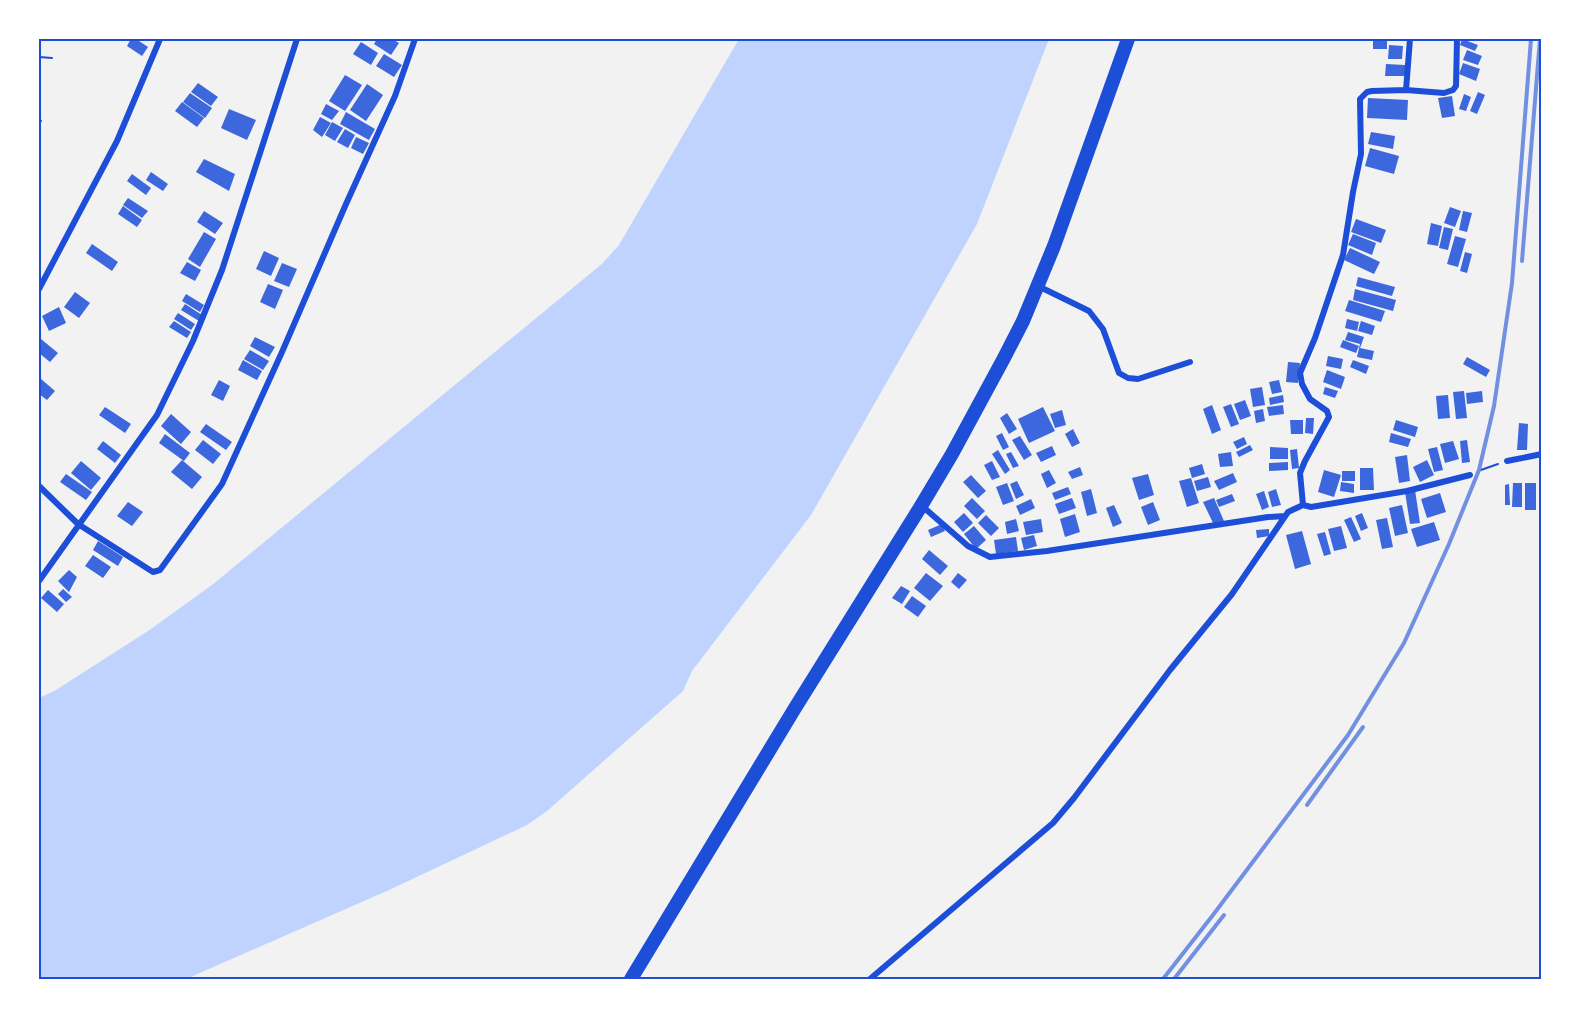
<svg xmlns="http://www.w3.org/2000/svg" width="1581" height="1018" font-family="'Zilla Slab',serif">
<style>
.water{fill:#bfd3fe}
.building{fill:#3d67dc}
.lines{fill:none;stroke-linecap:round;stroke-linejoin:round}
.path{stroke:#1d4ed8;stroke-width:2}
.minor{stroke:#1d4ed8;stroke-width:6}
.trunk{stroke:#1d4ed8;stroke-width:14}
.rail{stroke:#7290e2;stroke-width:4}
.neatline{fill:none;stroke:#1d4ed8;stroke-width:2}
</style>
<rect width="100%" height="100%" fill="#f2f2f2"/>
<!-- water -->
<path class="water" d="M739,39H1049L977,224L811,515L692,671L683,691L547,811L527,825L389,890L186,979H39V698L56,690L148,631L212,585L603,263L619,245Z"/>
<!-- building -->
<path class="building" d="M131,39H136L148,47L142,56L127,46Z
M377,39H392L399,43L391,55L374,44Z
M1373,39H1387V49H1373Z
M1462,39L1478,45L1475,51L1460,45Z
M361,42L378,53L371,65L353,54Z
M1389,45L1403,46L1402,59H1388Z
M1467,50L1482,56L1478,65L1463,60Z
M384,54L402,65L394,77L376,66Z
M1463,63L1480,69L1476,81L1459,74Z
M1386,64L1405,65V76H1385Z
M345,75L362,85L345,111L329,101Z
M198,83L218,97L211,106L191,92Z
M367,84L383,95L366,121L350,110Z
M1478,92L1485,95L1477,114L1470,111Z
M190,93L212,108L205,118L183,102Z
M1464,94L1471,97L1466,111L1459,109Z
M1452,96L1455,116L1442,118L1438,98Z
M1368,98L1408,100L1407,120L1367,118Z
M182,102L204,118L197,127L175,111Z
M326,104L339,111L332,120L321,114Z
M229,109L256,120L247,140L221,128Z
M346,112L375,129L369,140L340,124Z
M320,117L331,123L322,137L313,130Z
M332,122L343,128L335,141L325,135Z
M345,129L355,135L348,148L337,142Z
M1371,132L1395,136L1393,149L1368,144Z
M356,137L369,143L363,154L351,148Z
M1370,148L1399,156L1394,174L1365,166Z
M204,159L235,174L229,191L196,172Z
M151,172L168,184L163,191L146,180Z
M132,174L151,188L146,195L127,181Z
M128,198L148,211L142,218L123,205Z
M123,206L142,220L137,227L118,214Z
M1450,207L1461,211L1455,227L1444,223Z
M204,211L223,223L215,234L197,222Z
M1463,211L1472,213L1467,232L1459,230Z
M1356,219L1386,230L1381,243L1351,232Z
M1431,223L1442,226L1438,246L1427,244Z
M1444,227L1453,229L1448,250L1439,248Z
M204,232L216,239L200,267L188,259Z
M1353,234L1376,243L1372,255L1348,245Z
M1455,236L1466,239L1458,267L1447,264Z
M92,244L118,262L112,271L86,253Z
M1350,248L1380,262L1374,274L1344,260Z
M264,251L279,258L271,276L256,269Z
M1465,252L1472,254L1467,273L1460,271Z
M187,262L201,270L195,281L180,273Z
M282,263L297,269L289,287L274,281Z
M1358,277L1395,287L1392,296L1356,286Z
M268,284L283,290L275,309L260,302Z
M1355,289L1396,300L1393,311L1353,300Z
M75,292L90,303L79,318L64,307Z
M186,294L204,305L200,312L182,301Z
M1349,300L1385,311L1381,322L1345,311Z
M185,304L202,315L199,321L181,310Z
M59,307L66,323L49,331L42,316Z
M178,313L195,324L191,330L174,319Z
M1347,319L1359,322L1357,331L1345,328Z
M174,321L191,332L187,338L169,327Z
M1361,321L1375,326L1372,335L1358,331Z
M1348,332L1364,337L1360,348L1374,351L1372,360L1357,357L1360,344L1345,340Z
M255,337L275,347L269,357L250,346Z
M41,339L58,353L50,362L39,353V342Z
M1343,340L1359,346L1356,353L1340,347Z
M250,350L269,361L263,370L244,359Z
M1328,356L1343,359L1341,369L1326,366Z
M1467,357L1490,370L1486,377L1463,364Z
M243,360L262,371L257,380L238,370Z
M1353,360L1369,366L1366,374L1350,367Z
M1288,362L1300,363L1298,383L1286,382Z
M1327,370L1345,377L1341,389L1323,382Z
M41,379L55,391L47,400L39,394V382Z
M219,380L230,386L223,401L211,395Z
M1279,380L1282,392L1272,394L1269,382Z
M1262,387L1265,405L1253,407L1250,389Z
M1325,387L1338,391L1335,398L1323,394Z
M1464,391L1467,418L1456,419L1453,392Z
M1482,391L1483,402L1467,404L1466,393Z
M1283,395L1284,402L1270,405L1269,398Z
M1448,395L1450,418L1438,419L1436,396Z
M1245,400L1251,416L1240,420L1234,404Z
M1231,404L1239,424L1231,427L1223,407Z
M1212,405L1221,430L1212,434L1203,409Z
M1283,405L1284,414L1269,416L1267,407Z
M105,407L131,424L125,433L99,415Z
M1043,407L1055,431L1029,443L1018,419Z
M1263,409L1265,421L1256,423L1254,411Z
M1062,410L1066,425L1055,428L1050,414Z
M1007,413L1017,429L1009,434L1000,418Z
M171,414L191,432L181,444L161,426Z
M1306,418H1314L1313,434L1305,433Z
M1290,420H1303V434H1291Z
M1396,420L1418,427L1415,437L1393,430Z
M1519,423L1528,424L1527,450H1517Z
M206,424L232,442L226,450L200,432Z
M1073,429L1080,443L1072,447L1065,434Z
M1002,433L1009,447L1003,450L996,436Z
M1391,433L1411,439L1408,447L1389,442Z
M165,434L190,453L184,461L159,443Z
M1020,436L1032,455L1024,460L1012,440Z
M1244,437L1247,444L1237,449L1233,442Z
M203,440L221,454L213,464L195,450Z
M1467,440L1470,462L1462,463L1460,441Z
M103,441L121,455L115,463L97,449Z
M1453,441L1459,459L1445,463L1440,444Z
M1250,445L1253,450L1239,457L1236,452Z
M1052,446L1056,455L1041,462L1036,453Z
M1270,447L1288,448V459H1270Z
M1437,447L1443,470L1434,472L1428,449Z
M1297,449L1299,468L1292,469L1290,450Z
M998,450L1010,470L1005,474L992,454Z
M1011,452L1019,466L1013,468L1006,454Z
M1231,452L1233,466L1220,467L1218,454Z
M1407,455L1410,481L1399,483L1395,457Z
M182,460L202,477L192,489L171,472Z
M1427,460L1434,475L1420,482L1413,467Z
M81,461L101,478L91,490L71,473Z
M992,461L1000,477L992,480L984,465Z
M1288,462V470L1269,471V463Z
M1202,464L1205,474L1192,478L1189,468Z
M1080,467L1083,475L1072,479L1068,472Z
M1360,468H1373L1374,490H1360Z
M1049,470L1056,483L1047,488L1041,474Z
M1324,470L1341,475L1334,497L1318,492Z
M1342,471H1355V481H1342Z
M1233,473L1237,482L1219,490L1214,481Z
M66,474L92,492L86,500L60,482Z
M1148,474L1154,495L1139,500L1132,478Z
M971,475L986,491L978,498L963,482Z
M1208,477L1211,487L1197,491L1194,481Z
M1191,478L1199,503L1187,507L1179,481Z
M1017,481L1024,495L1016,499L1010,484Z
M1341,482L1354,484V493L1340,491Z
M1007,483L1014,501L1003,505L996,487Z
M1513,483H1522V507H1512Z
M1525,483H1536V510H1525Z
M1509,484L1510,505H1505V485Z
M1068,487L1071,494L1055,500L1052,493Z
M1091,489L1097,513L1087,516L1081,492Z
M1276,489L1281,505L1272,507L1268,492Z
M1415,490L1420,523L1410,524L1405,492Z
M1264,491L1269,507L1262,510L1256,494Z
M1440,493L1446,512L1427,518L1421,499Z
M1232,494L1235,501L1219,507L1216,500Z
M972,498L985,511L977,519L964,506Z
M1072,498L1076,508L1059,514L1055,504Z
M1214,498L1224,521L1214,525L1203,502Z
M1031,499L1035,508L1020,515L1016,506Z
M128,502L143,512L132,526L117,516Z
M1153,502L1160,520L1148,525L1141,507Z
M1114,505L1122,523L1113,527L1106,508Z
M1402,505L1408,533L1395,536L1389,508Z
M964,513L973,523L963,532L954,522Z
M1362,513L1368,528L1361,531L1355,516Z
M1075,514L1080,532L1065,537L1060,519Z
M986,515L999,528L991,536L978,523Z
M1351,517L1361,539L1354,542L1344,520Z
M1387,518L1393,547L1382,549L1376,520Z
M1016,519L1019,531L1007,534L1005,522Z
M1041,519L1043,532L1026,535L1023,522Z
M1434,522L1440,540L1417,547L1411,529Z
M942,524L945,531L931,537L928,530Z
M974,526L986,540L976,549L964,534Z
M1341,526L1347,548L1334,551L1328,529Z
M1269,529V536L1257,538L1256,530Z
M1302,531L1311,564L1295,569L1286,535Z
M1325,532L1331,554L1324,556L1317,534Z
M1034,535L1037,546L1024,550L1021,538Z
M1016,537L1018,551L996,554L994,540Z
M98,541L123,557L118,566L93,550Z
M929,550L948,566L940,575L922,559Z
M93,555L111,567L103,578L85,566Z
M69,570L77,577L69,592L58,581Z
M926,573L943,586L930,601L914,588Z
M958,573L967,580L959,589L951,582Z
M901,586L910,591L902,604L892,598Z
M63,589L72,597L66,602L58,594Z
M48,590L64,604L57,612L41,598Z
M912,596L926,606L918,617L904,607Z"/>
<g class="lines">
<!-- path -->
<path class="path" d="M39,57L52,58
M39,119L41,121
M1478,471L1498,464"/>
<!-- minor -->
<path class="minor" d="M1457,39L1456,86L1453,90L1444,93L1406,90L1372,91L1367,92L1360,99L1361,154L1353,192L1343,255L1315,338L1300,373L1302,384L1310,399L1327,411L1329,417L1305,461L1300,473L1303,505L1311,507L1407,491L1470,475
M1406,90L1410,39
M1038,286L1089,311L1103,329L1119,373L1128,378L1138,379L1190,362
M39,289L117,141L160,39
M1507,461L1542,454
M39,486L78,524L153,572L160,570L222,484L282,352L346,204L395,96L415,39
M922,506L968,546L990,557L1047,551L1268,517L1285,516
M39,581L157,415L193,341L222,270L297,39
M870,979L1053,823L1074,798L1170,670L1232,594L1288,512L1303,505"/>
<!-- trunk -->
<path class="trunk" d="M631,979L795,708L921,506L952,454L1004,358L1023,321L1054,246L1128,39"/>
<!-- rail -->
<path class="rail" d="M1522,261L1540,39
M1307,805L1363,727
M1163,979L1213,915L1348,735L1404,643L1449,544L1479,470L1494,406L1512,283L1531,39
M1174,979L1224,915"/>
</g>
<!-- border -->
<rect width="1581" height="1018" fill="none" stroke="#ffffff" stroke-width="81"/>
<rect x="40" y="40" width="1500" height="938" class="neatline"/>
</svg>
